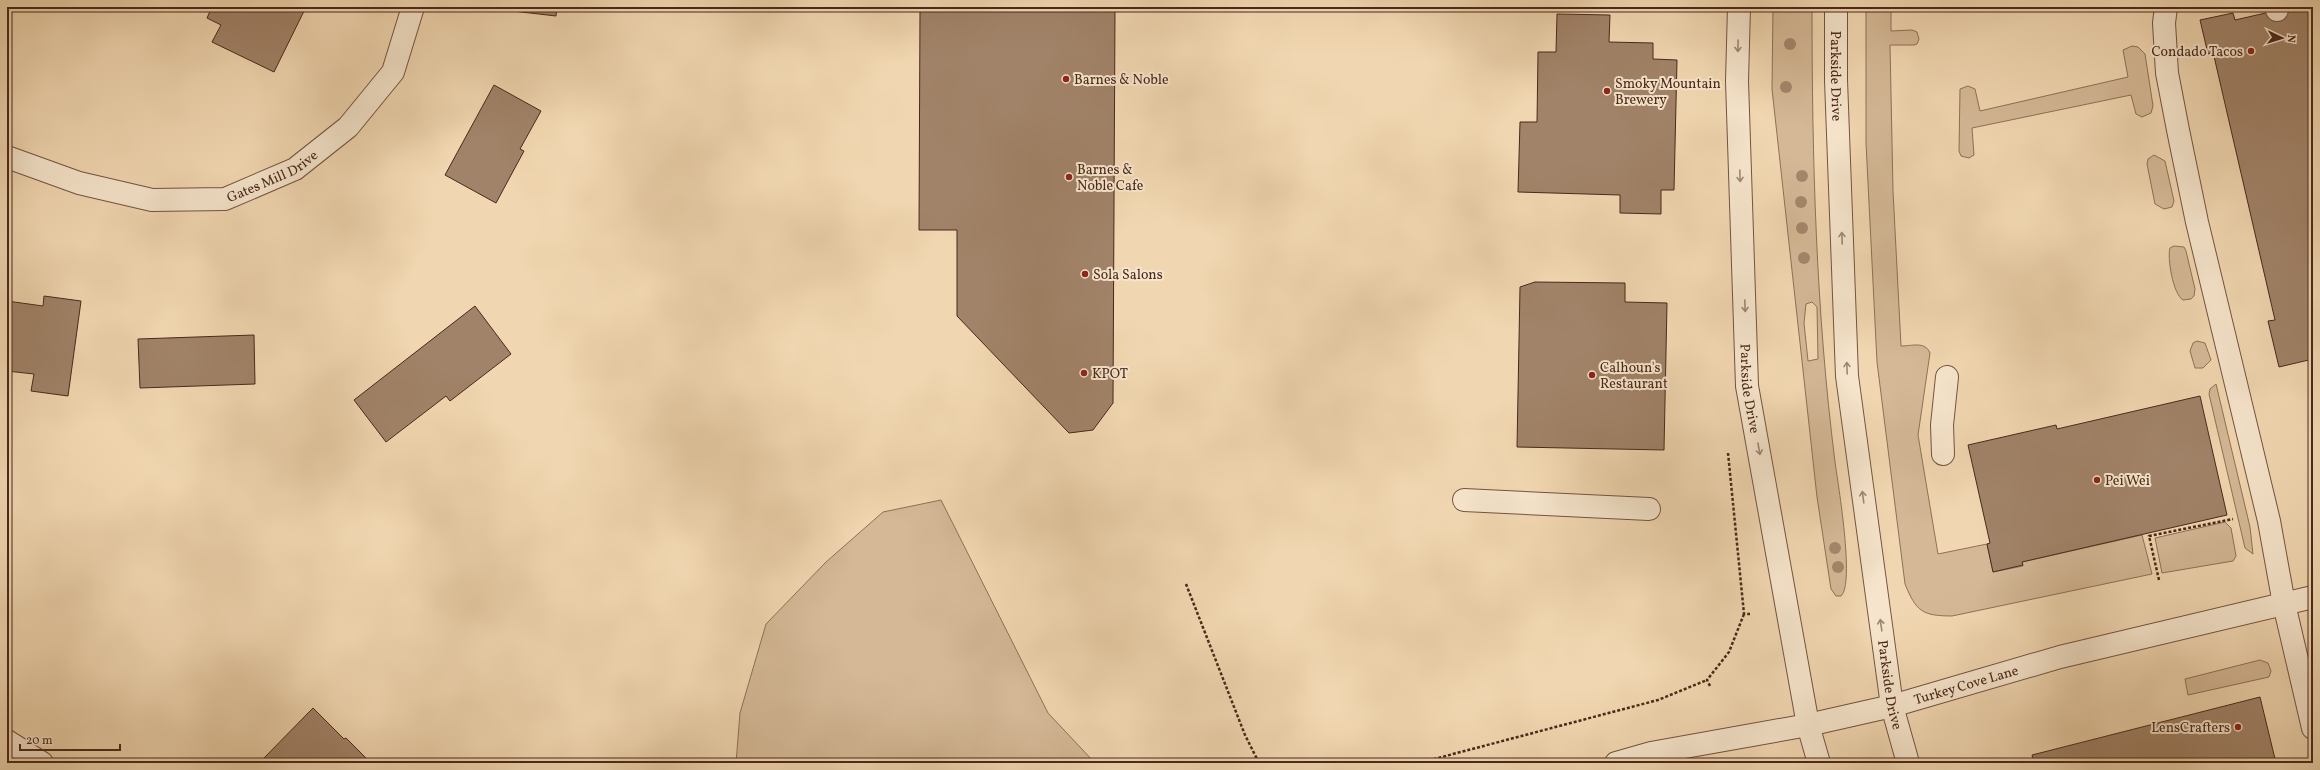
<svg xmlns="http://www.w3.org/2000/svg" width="2320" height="770" font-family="Vollkorn,serif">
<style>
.green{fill:#d5b997;stroke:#907058;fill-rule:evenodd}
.building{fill:#a18369;stroke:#4a281a}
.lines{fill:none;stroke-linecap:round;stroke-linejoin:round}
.minor-casing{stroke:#745440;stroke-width:24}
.path{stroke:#4a281a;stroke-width:2.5;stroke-dasharray:3 2;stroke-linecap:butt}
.minor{stroke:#f6e5cc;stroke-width:22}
.tree{fill:#a5876c}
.oneway{stroke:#a08673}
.poi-dot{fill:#8f2418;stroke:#f6e5cc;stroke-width:1.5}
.labels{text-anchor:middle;stroke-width:4;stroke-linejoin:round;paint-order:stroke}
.poi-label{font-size:14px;fill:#4a281a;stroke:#f6e5cc;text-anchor:start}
.street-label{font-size:14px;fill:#4a281a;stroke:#f6e5cc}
</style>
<rect width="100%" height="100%" fill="#f1d7b1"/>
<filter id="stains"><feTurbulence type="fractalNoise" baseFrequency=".005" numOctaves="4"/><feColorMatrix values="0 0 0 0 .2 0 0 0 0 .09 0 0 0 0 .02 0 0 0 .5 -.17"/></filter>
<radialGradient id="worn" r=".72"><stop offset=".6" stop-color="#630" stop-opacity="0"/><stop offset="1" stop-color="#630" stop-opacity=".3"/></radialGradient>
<!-- green -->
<path class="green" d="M1773,7H1812C1812,159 1816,312 1835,462C1838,484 1855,584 1841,596H1836L1831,589L1817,497L1772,89ZM1812,302L1817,307L1818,359L1808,361L1804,323L1806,304Z
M1866,7H1891V31L1912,30L1917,32L1919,39L1917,44L1914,45H1890L1893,191L1901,346C1912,346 1925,341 1930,353L1918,435L1938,554L1987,544L1993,572L2023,566L2022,562L2142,535L2152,574L1952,616C1922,616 1916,611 1905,584L1877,362L1866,143Z
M2132,46L2138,47L2145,54L2153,106L2151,113L2142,117L2136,114L2131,95L1972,128L1974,155L1969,158L1961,156L1959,151L1960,89L1968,86L1975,89L1980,111L2128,77L2123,50Z
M2154,155L2165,161L2174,201L2172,207L2164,209L2155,204L2147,164L2148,159Z
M2174,246L2184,247L2186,251L2195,289L2194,296L2191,299L2183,300C2173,294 2167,258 2170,248Z
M2197,341L2205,343L2211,360L2203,368H2195L2190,351L2193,343Z
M2216,384L2250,527L2253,554L2245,548L2209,394L2210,389Z
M941,500L1048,713L1095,763H736L740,713L766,624L826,562L883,512Z
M2225,522L2231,528L2236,556L2233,561L2162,573L2155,538Z
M2260,660L2268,663L2271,671L2269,677L2188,695L2185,679Z"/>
<!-- building -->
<path class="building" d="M212,7H306L274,72L212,42L221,25L207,18Z
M504,7H557L556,16L504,10Z
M920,7H1115L1113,403L1093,430L1069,433L957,316V230H919Z
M2292,7H2313V359L2279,367L2268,321L2275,320L2213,52L2208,54L2200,20L2233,13L2235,20Z
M1557,14L1610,15L1609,42L1653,43V59L1677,60L1674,190H1661V214L1620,213V195L1518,192L1520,122H1537L1538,52H1556Z
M494,85L541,111L520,149L524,151L496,203L445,175Z
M1535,282L1625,283V302L1667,303L1664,450L1517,447L1520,287Z
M44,296L81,301L68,396L31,391L34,374L7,371V301L43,306Z
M475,306L511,354L450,401L446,396L386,442L354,400Z
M254,335L255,384L140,388L138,339Z
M2200,396L2227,515L2022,562L2023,565L1993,572L1987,544L1990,543L1968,445L2056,425L2057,429Z
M2260,697L2276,763H2034L2032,755Z
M313,708L344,739L346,738L371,763H265L262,760Z"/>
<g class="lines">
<!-- minor casing -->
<g class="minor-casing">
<g id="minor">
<path id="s1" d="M1739,7L1737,81L1747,386L1808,725L1819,763"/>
<path id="s2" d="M1836,7V80L1847,376L1892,706L1908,763"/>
<path d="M2166,7L2164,23L2167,73L2178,130L2197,222L2269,521L2284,604L2313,728"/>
<path d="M2277,7V10"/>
<path id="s3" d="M7,157L79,183L152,200L225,199L295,169L348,127L393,72L413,7"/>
<path d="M1943,454L1942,425L1947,377"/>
<path d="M1464,500L1649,509"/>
<path d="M7,741L42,763"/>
<path id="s4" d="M1616,763L1651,753L1808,725L1892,706L2060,657L2313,597"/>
</g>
</g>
<!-- path -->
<path class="path" d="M1728,453L1744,614H1750
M2159,580L2149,536L2233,519
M1186,584L1245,735L1256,757L1261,763
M1710,686L1707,680L1729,652L1744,614
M1419,763L1658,700L1707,680"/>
<!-- minor -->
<use href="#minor" class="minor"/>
</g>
<!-- trees -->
<g class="tree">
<circle cx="1790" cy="44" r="6"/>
<circle cx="1786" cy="87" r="6"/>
<circle cx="1802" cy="176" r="6"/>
<circle cx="1801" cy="202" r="6"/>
<circle cx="1802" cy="228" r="6"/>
<circle cx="1804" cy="258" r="6"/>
<circle cx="1835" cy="548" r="6"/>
<circle cx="1838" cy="567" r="6"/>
</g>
<!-- one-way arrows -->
<defs><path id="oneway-shaft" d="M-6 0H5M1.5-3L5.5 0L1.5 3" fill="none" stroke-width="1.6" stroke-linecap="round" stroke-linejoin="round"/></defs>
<g class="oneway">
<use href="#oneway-shaft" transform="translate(1738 46) rotate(91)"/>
<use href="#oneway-shaft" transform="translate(1740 176) rotate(88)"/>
<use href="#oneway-shaft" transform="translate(1842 238) rotate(-92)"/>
<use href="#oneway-shaft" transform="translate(1745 306) rotate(88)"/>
<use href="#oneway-shaft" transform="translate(1847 368) rotate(-92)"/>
<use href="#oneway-shaft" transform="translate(1759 449) rotate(80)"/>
<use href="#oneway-shaft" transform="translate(1863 497) rotate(-98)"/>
<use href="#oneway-shaft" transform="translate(1881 625) rotate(-98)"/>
</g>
<!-- markers -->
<g class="poi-dot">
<circle cx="2251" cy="51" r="4"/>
<circle cx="1066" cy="79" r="4"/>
<circle cx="1607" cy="91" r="4"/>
<circle cx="1069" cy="177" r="4"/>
<circle cx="1085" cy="274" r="4"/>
<circle cx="1084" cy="373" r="4"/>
<circle cx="1592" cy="375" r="4"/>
<circle cx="2097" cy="480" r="4"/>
<circle cx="2238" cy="727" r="4"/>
</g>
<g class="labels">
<!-- poi labels -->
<g class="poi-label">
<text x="2243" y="56" text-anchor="end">Condado Tacos</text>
<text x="1074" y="84">Barnes &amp; Noble</text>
<text x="1615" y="88">Smoky Mountain<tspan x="1615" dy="16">Brewery</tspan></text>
<text x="1077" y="174">Barnes &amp;<tspan x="1077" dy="16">Noble Cafe</tspan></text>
<text x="1093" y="279">Sola Salons</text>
<text x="1600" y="372">Calhoun's<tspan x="1600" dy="16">Restaurant</tspan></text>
<text x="1092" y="378">KPOT</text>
<text x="2105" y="485">Pei Wei</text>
<text x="2230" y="732" text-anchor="end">LensCrafters</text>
</g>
<!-- street labels -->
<g class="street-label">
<text dy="5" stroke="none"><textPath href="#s2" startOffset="69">Parkside Drive</textPath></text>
<text dy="5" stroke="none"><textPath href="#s3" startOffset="277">Gates Mill Drive</textPath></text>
<text dy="5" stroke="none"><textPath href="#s1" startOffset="382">Parkside Drive</textPath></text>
<text dy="5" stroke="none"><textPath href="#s2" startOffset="681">Parkside Drive</textPath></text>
<text dy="5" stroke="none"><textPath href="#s4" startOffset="359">Turkey Cove Lane</textPath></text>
</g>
</g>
<!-- margin -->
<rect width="2320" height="770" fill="none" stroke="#f1d7b1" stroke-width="24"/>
<rect x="8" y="8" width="2304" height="754" fill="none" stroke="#4a281a" stroke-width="2"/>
<rect x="12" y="12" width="2296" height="746" fill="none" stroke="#4a281a"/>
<!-- north arrow -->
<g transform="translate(2282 38) rotate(94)" stroke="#f6e5cc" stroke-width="3" paint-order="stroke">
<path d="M0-3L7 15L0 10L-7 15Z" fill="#4a281a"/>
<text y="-6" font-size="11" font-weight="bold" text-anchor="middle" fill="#4a281a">N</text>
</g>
<!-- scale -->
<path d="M20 744v6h100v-6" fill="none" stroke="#4a281a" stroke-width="2"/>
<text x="26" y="744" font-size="12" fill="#4a281a" stroke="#f6e5cc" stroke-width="3" paint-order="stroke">20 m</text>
<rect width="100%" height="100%" filter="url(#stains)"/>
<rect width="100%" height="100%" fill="url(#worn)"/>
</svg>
